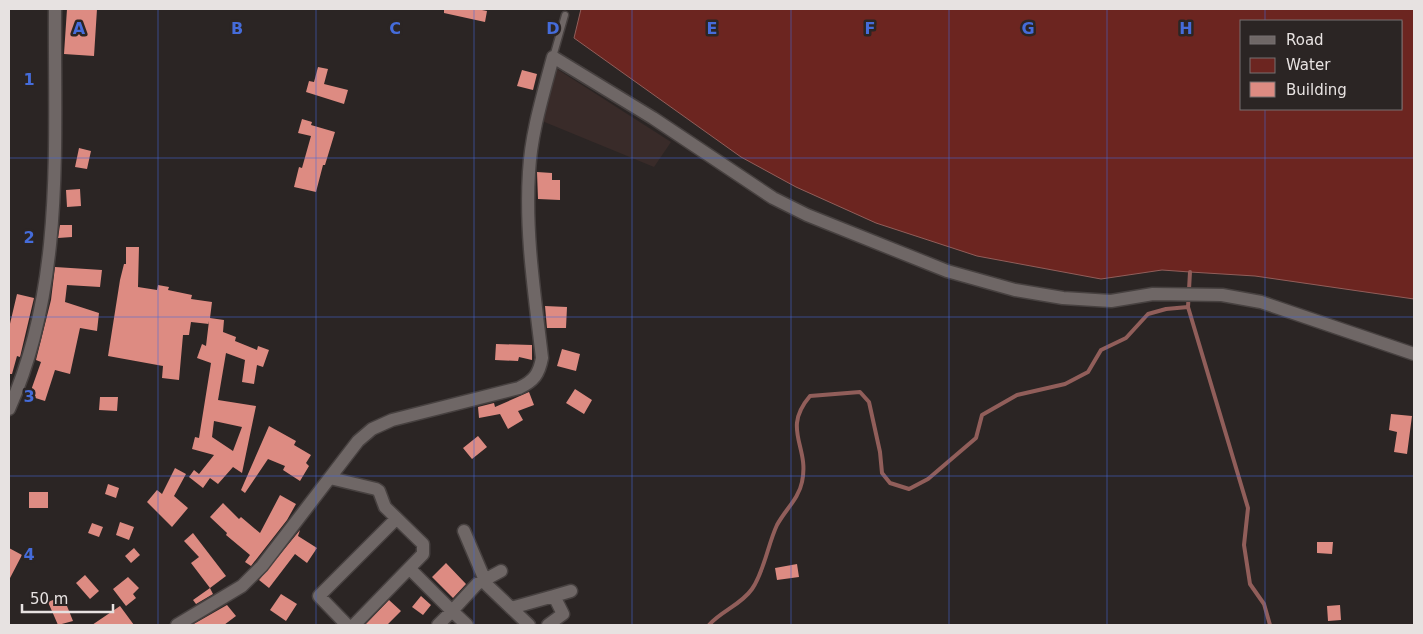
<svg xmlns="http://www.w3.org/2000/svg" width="1423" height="634" font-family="'DejaVu Sans',sans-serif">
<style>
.built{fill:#392b29}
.water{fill:#6c2520;stroke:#915e5a;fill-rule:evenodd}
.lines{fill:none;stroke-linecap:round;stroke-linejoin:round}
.stream{stroke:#915e5a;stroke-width:4}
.building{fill:#dd8b82;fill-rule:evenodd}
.lane-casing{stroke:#474140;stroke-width:9}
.street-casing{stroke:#474140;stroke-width:15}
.lane{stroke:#6f6766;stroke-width:6}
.street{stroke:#6f6766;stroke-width:12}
.grid{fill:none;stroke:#456cda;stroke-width:1;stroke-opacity:0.55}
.grid-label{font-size:16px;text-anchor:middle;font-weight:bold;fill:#456cda;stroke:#2b2524;stroke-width:5;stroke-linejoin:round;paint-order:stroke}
</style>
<rect width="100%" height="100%" fill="#2b2524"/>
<!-- built -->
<path class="built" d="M557,69L671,142L654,167L542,121Z"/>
<!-- water -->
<path class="water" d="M581,9H1414V299L1255,276L1190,272L1162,270L1101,279L977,256L876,223L796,187L741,157L574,38ZM1242,21H1402V109H1242Z"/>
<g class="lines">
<!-- stream -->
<path class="stream" d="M1190,272L1188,307L1248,508L1244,545L1250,584L1264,604L1270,625
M709,625C721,611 741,605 752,589C764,572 768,544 777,525C785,510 799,498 802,482C810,446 781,430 810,396L860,392L869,402L880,452L882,473L890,483L909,489L928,479L976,438L982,415L1017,395L1065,384L1088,372L1101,350L1126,338L1148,314L1166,309L1188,307"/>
</g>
<!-- building -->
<path class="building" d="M67,9H97L94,56L64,54Z
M444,9H477L487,11L485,22L444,13Z
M318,67L328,69L324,84L348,90L344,104L306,92L309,81L314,82Z
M522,70L537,74L533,90L517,86Z
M302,119L312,122L311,125L335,132L325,165H323L316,192L294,187L299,167L302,168L311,136L298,133Z
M79,148L91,151L87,169L75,167Z
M537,172L552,173V180H560V200L538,199Z
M80,189L81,206L67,207L66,190Z
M60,225H72V237L58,238Z
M126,247H139L138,287L157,290L158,285L169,287L168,290L192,295L191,299L212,302L210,318L224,320L223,332L236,337L235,341L257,350L258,346L269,350L263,367L257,365L254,384L242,382L245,360L226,353L218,400L256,406L242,473L233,467L218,484L210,478L203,488L189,477L194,470L199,474L214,455L192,449L195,437L199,438L211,363L197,358L202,344L206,346L209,321V324L191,322L189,335H183L179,380L162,378L163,366L108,356L120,280L124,264H126ZM214,421L242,427L233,451L212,437Z
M55,267L102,270L100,287L67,285L65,302L99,313L97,331L80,328L70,374L55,370L45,401L29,396L41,362L36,360L51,300Z
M17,294L34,298L20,357L17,356L12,374H9V328Z
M545,306L567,307L566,328H547Z
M496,344L532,345V360L519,357L518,361L495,360Z
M562,349L580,354L576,371L557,366Z
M575,389L592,400L584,414L566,403Z
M529,392L534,405L518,411L523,420L508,429L500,414L479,418L478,407L494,403L495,407Z
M100,397H118L117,411L99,410Z
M1391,414L1412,416L1407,454L1394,452L1397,432L1389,430Z
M269,426L296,441L294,445L311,455L306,463L309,466L300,481L283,470L285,466L268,459L245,493L241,490Z
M478,436L487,447L472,459L463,448Z
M175,468L186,474L174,496L188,508L172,527L147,502L157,490L162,494Z
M108,484L119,488L116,498L105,494Z
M29,492H48V508H29Z
M280,495L296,504L287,520L251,566L245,562L250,555L226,535L227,533L210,517L223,503L239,519L241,517L260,533Z
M120,522L134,527L129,540L116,535Z
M92,523L103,527L99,537L88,533Z
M300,530L298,536L317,548L307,563L295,554L269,588L259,580Z
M193,533L226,576L210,588L191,563L199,557L184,541Z
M1317,542H1333L1332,554L1317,553Z
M9,548L22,555L9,580Z
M134,548L140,555L131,563L125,556Z
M446,563L466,584L453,598L432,577Z
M797,564L799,577L777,580L775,568Z
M85,575L99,591L90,599L76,583Z
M128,577L139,588L133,594L136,598L126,606L113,589Z
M210,588L213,594L196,604L193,600Z
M281,594L297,604L286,621L270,610Z
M63,596L73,621L58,625L48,602Z
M421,596L431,605L423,615L412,607Z
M389,600L401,611L387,625H365Z
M227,605L236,616L224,625H192Z
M1340,605L1341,620L1328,621L1327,606Z
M120,606L134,625H92Z"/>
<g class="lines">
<!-- lane casing -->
<g class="lane-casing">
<path id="lane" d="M553,57L565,15"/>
</g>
<!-- street casing -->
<g class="street-casing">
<path id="street" d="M9,409C65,285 54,142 55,9
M330,478L376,489L379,491L385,507L423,544V554L354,625
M464,531L487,585L529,625
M410,569L452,611L477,584L501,571
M554,596L571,591
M511,608L554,596L563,614L548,625
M177,625L242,586L262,566L358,441L372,429L392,420L519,388C534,381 539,374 542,358C535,297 525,234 529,172C531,133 543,95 553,57L653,118L773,198L807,215L947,271L1015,290L1063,298L1111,301L1153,294L1222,295L1261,302L1414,354
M347,625L319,596L396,519
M438,625L452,611L467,625"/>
</g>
<!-- lane -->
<use href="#lane" class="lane"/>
<!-- street -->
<use href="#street" class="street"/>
</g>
<!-- grid -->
<path class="grid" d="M158,9V625M316,9V625M474,9V625M632,9V625M791,9V625M949,9V625M1107,9V625M1265,9V21M1265,109V625M9,158H1414M9,317H1414M9,476H1414"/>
<g class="grid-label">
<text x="79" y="34">A</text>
<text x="237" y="34">B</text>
<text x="395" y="34">C</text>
<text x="553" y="34">D</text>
<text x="712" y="34">E</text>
<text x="870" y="34">F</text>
<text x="1028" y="34">G</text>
<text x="1186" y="34">H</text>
<text x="29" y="85">1</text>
<text x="29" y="243">2</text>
<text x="29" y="402">3</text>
<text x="29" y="560">4</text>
</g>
<!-- border -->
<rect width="1423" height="634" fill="none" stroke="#e7e2e1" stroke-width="20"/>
<!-- legend -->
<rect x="1240" y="20" width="162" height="90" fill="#2b2524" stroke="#767170"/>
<rect x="1250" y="36" width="25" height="8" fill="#6f6766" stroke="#767170"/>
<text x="1286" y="45" font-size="15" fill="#e7e2e1">Road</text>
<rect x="1250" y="58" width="25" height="15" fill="#6c2520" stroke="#767170"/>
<text x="1286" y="70" font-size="15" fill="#e7e2e1">Water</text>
<rect x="1250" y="82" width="25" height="15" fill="#dd8b82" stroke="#767170"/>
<text x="1286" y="95" font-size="15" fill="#e7e2e1">Building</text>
<!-- scale -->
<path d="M22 604v8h91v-8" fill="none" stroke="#e7e2e1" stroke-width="2.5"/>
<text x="30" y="604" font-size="15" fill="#e7e2e1" stroke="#2b2524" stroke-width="4" paint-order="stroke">50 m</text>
</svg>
